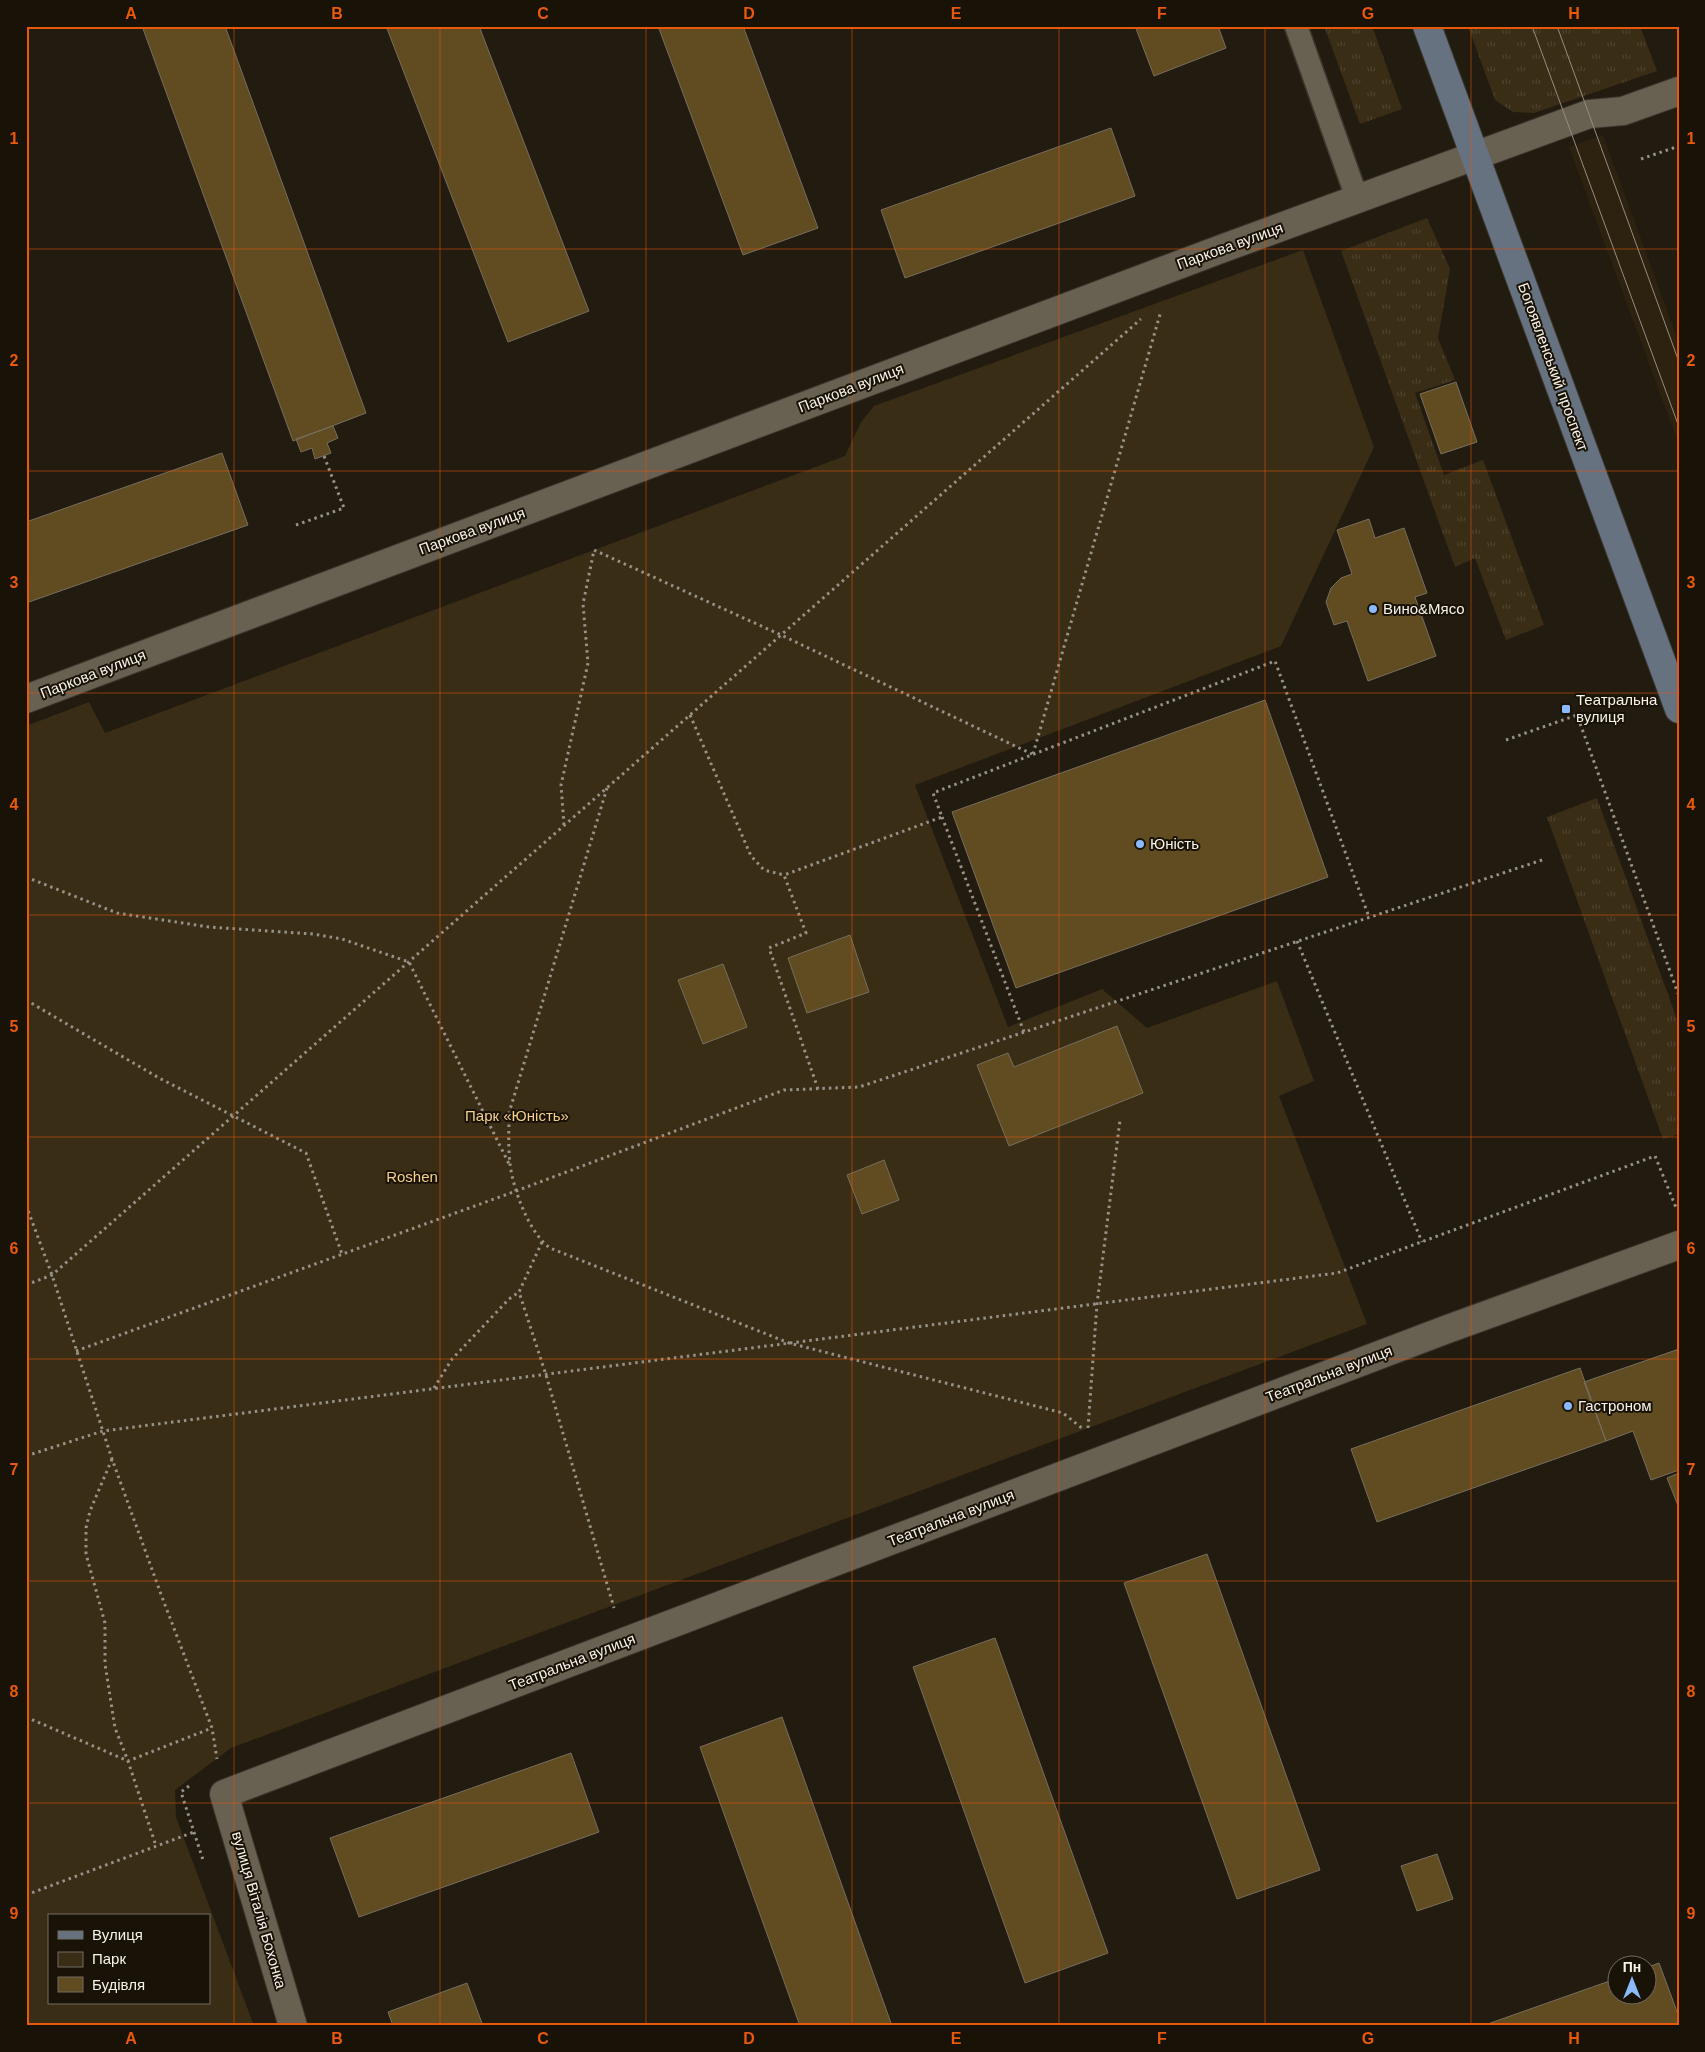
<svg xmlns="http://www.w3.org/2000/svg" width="1705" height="2052" font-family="Helvetica,sans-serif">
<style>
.built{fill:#2c220f}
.grass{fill:url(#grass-tufts)}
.green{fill:#392d16;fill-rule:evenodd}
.building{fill:#614b20;stroke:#776e5f}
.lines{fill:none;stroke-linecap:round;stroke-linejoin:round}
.service-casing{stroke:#3b362f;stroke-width:25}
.minor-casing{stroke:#3b362f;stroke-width:30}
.secondary-casing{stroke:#3b362f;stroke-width:30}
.path{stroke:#979287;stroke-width:3;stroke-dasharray:2.5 4;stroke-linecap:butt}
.service{stroke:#686051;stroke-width:22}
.minor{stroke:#686051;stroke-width:28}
.secondary{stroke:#677280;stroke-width:28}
.tram{stroke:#938d83;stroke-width:1}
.grid{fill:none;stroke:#e8590c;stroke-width:1;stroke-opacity:0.55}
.poi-dot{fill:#8abafc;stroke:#191206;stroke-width:2}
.labels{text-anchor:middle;stroke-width:4;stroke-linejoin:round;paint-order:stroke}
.street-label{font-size:15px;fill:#f8f4eb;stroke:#191206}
.poi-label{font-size:15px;fill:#f8f4eb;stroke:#191206;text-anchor:start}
.park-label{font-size:15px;fill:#f5cf8b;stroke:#191206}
.neatline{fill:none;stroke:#e8590c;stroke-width:2}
.grid-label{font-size:16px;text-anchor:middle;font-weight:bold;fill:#e8590c}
</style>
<defs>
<pattern id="grass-tufts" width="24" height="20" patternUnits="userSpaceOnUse" patternTransform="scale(1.25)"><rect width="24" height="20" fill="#392d16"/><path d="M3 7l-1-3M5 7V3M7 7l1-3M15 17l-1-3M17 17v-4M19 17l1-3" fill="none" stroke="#4d422d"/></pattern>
</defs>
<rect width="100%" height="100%" fill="#221b0f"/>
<!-- built -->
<path class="built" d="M1603,135L1679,343V445L1569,147Z"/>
<!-- grass -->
<path class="grass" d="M1324,26H1372L1402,109L1360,124Z
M1468,26H1640L1657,71L1534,113L1513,112L1495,100Z
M1427,218L1450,269L1438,338L1455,380L1415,393L1444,475L1483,460L1544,625L1506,640L1475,558L1455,567L1341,251Z
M1597,798L1679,1025V1134L1663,1139L1547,817Z"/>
<!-- green -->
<path class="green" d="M1303,250L1374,447L1281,646L915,785L1008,1027L1102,989L1147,1028L1277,981L1314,1081L1279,1096L1367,1324L231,1748L175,1790L176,1817L254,2026H26V726L89,702L105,733L845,456L861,422L874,406ZM49,1916H209V2003H49Z"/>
<!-- building -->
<path class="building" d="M142,26H225L366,413L293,441Z
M386,26H479L589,311L508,342Z
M658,26H743L818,228L743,255Z
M1135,26H1218L1226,48L1154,76Z
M1111,128L1135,196L905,278L881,210Z
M1456,382L1477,442L1441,454L1420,394Z
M333,426L338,438L327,443L331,453L315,459L312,448L301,452L296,439Z
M222,453L248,525L26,603V522Z
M1369,519L1375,538L1404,528L1427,593L1415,597L1436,656L1368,681L1347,621L1334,625L1326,602L1331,588L1341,578L1352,574L1337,530Z
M1265,700L1328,877L1016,988L952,812Z
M850,935L869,992L807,1013L788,958Z
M723,964L747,1027L703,1044L678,980Z
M1117,1026L1143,1093L1009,1146L977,1065L1008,1053L1014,1067Z
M884,1160L899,1200L862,1214L847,1175Z
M1679,1349V1470L1651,1480L1633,1431L1606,1441L1584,1382Z
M1580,1368L1606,1441L1377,1522L1351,1449Z
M1679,1473V1508L1667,1478Z
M1207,1554L1320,1870L1237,1899L1124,1583Z
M995,1638L1108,1953L1025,1983L913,1667Z
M782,1717L892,2026H800L700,1747Z
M571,1753L599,1832L359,1917L330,1838Z
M1437,1854L1453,1899L1417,1911L1401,1866Z
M1659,1963L1679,2017V2026H1482L1618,1978V1994H1648V1967Z
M467,1983L483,2026H393L388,2012Z"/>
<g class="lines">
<!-- service casing -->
<g class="service-casing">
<path id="service" d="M1296,26L1357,198"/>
</g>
<!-- minor casing -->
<g class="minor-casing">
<path id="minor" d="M26,699L1221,249L1589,114L1623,111L1679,91
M293,2026L224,1794L1445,1330L1679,1245"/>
</g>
<!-- secondary casing -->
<g class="secondary-casing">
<path id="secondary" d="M1427,26L1679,709"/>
</g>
<!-- path -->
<path class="path" d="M1641,159L1679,146
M296,525L344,508L324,456
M690,715L751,856L764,870L784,875
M1506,740L1577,715L1679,996
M1033,754L1161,311
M607,788L509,1113C509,1130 508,1147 510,1164C513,1189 529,1233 550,1248L789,1343L1063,1413L1083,1429
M942,817L1024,1032
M564,825L561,785L588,663L583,604L594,550L781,635L1032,754
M26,877L117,913L209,927L313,934L342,939L409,962L509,1164
M1297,941L1422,1242
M26,1000L159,1078L306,1153L342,1254
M818,1089L769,948L806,933L784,875L942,817L933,793L1275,661L1369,917
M26,1205L52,1275L112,1459L162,1597L212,1728L217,1759
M542,1242L519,1292L546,1375L614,1608
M26,1285L52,1275L1141,319
M76,1351L516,1191L784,1090L859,1087L1545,859
M434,1388L452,1359L509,1299L519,1292
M1088,1428L1097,1304L1120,1120
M26,1456L103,1431L1337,1273L1655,1156L1677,1210
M112,1459L90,1511L86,1528V1554L105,1623V1664L115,1728L128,1761L212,1728
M26,1717L128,1761L156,1846
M189,1786L181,1792L203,1860
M26,1895L194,1832"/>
<!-- service -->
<use href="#service" class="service"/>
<!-- minor -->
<use href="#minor" class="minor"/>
<!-- secondary -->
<use href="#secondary" class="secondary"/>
<!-- tram -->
<path class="tram" d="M1532,26L1679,427
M1557,26L1679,362"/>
</g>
<!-- grid -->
<path class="grid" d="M234,26V2026M440,26V2026M646,26V2026M852,26V2026M1059,26V2026M1265,26V2026M1471,26V2026M26,249H1679M26,471H1679M26,693H1679M26,915H1679M26,1137H1679M26,1359H1679M26,1581H1679M26,1803H1679"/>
<!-- markers -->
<g class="poi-dot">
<circle cx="1373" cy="609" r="5"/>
<rect x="1561" y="704" width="10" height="10" rx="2.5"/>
<circle cx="1140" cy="844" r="5"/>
<circle cx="1568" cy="1406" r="5"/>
</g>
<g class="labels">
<!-- street labels -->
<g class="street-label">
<text transform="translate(1230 246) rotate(-20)" y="5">Паркова вулиця</text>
<text transform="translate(1553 367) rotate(70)" y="5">Богоявленський проспект</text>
<text transform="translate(851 388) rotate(-21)" y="5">Паркова вулиця</text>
<text transform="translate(472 531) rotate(-20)" y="5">Паркова вулиця</text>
<text transform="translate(93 674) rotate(-21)" y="5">Паркова вулиця</text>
<text transform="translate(1329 1374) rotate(-21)" y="5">Театральна вулиця</text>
<text transform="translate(951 1518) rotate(-21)" y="5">Театральна вулиця</text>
<text transform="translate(572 1662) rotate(-21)" y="5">Театральна вулиця</text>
<text transform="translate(259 1910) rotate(74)" y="5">вулиця Віталія Бохонка</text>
</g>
<!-- poi labels -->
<g class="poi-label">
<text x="1383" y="614">Вино&amp;Мясо</text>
<text x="1576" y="705">Театральна<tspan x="1576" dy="17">вулиця</tspan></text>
<text x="1150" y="849">Юність</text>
<text x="1578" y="1411">Гастроном</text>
</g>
<!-- park labels -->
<g class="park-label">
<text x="517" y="1121">Парк «Юність»</text>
<text x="412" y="1182">Roshen</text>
</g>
</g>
<!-- border -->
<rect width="1705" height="2052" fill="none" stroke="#191206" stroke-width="55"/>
<!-- legend -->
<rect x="48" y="1914" width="162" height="90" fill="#191206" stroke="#726c62"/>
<rect x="58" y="1931" width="25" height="8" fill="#677280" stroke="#726c62"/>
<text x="92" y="1940" font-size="15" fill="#f8f4eb">Вулиця</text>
<rect x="58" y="1952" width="25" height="15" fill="#392d16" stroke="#726c62"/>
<text x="92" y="1964" font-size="15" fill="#f8f4eb">Парк</text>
<rect x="58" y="1977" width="25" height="15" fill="#614b20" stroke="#726c62"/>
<text x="92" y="1990" font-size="15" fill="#f8f4eb">Будівля</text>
<!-- north arrow -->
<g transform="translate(1632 1980)"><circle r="24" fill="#191206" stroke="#726c62"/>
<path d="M0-4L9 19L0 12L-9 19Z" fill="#8abafc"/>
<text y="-8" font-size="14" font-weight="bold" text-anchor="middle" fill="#f8f4eb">Пн</text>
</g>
<rect x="28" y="28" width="1650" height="1996" class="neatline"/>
<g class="grid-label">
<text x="131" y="19">A</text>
<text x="337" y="19">B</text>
<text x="543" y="19">C</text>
<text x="749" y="19">D</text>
<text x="956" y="19">E</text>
<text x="1162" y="19">F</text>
<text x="1368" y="19">G</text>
<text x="1574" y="19">H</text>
<text x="14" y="144">1</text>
<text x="1691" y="144">1</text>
<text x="14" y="366">2</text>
<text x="1691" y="366">2</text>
<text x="14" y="588">3</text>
<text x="1691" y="588">3</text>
<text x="14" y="810">4</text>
<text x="1691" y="810">4</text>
<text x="14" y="1032">5</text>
<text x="1691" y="1032">5</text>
<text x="14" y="1254">6</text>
<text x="1691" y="1254">6</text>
<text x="14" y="1475">7</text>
<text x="1691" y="1475">7</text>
<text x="14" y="1697">8</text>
<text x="1691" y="1697">8</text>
<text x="14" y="1919">9</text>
<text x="1691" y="1919">9</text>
<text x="131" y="2044">A</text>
<text x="337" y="2044">B</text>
<text x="543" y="2044">C</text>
<text x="749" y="2044">D</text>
<text x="956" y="2044">E</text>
<text x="1162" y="2044">F</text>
<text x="1368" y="2044">G</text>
<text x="1574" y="2044">H</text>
</g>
</svg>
